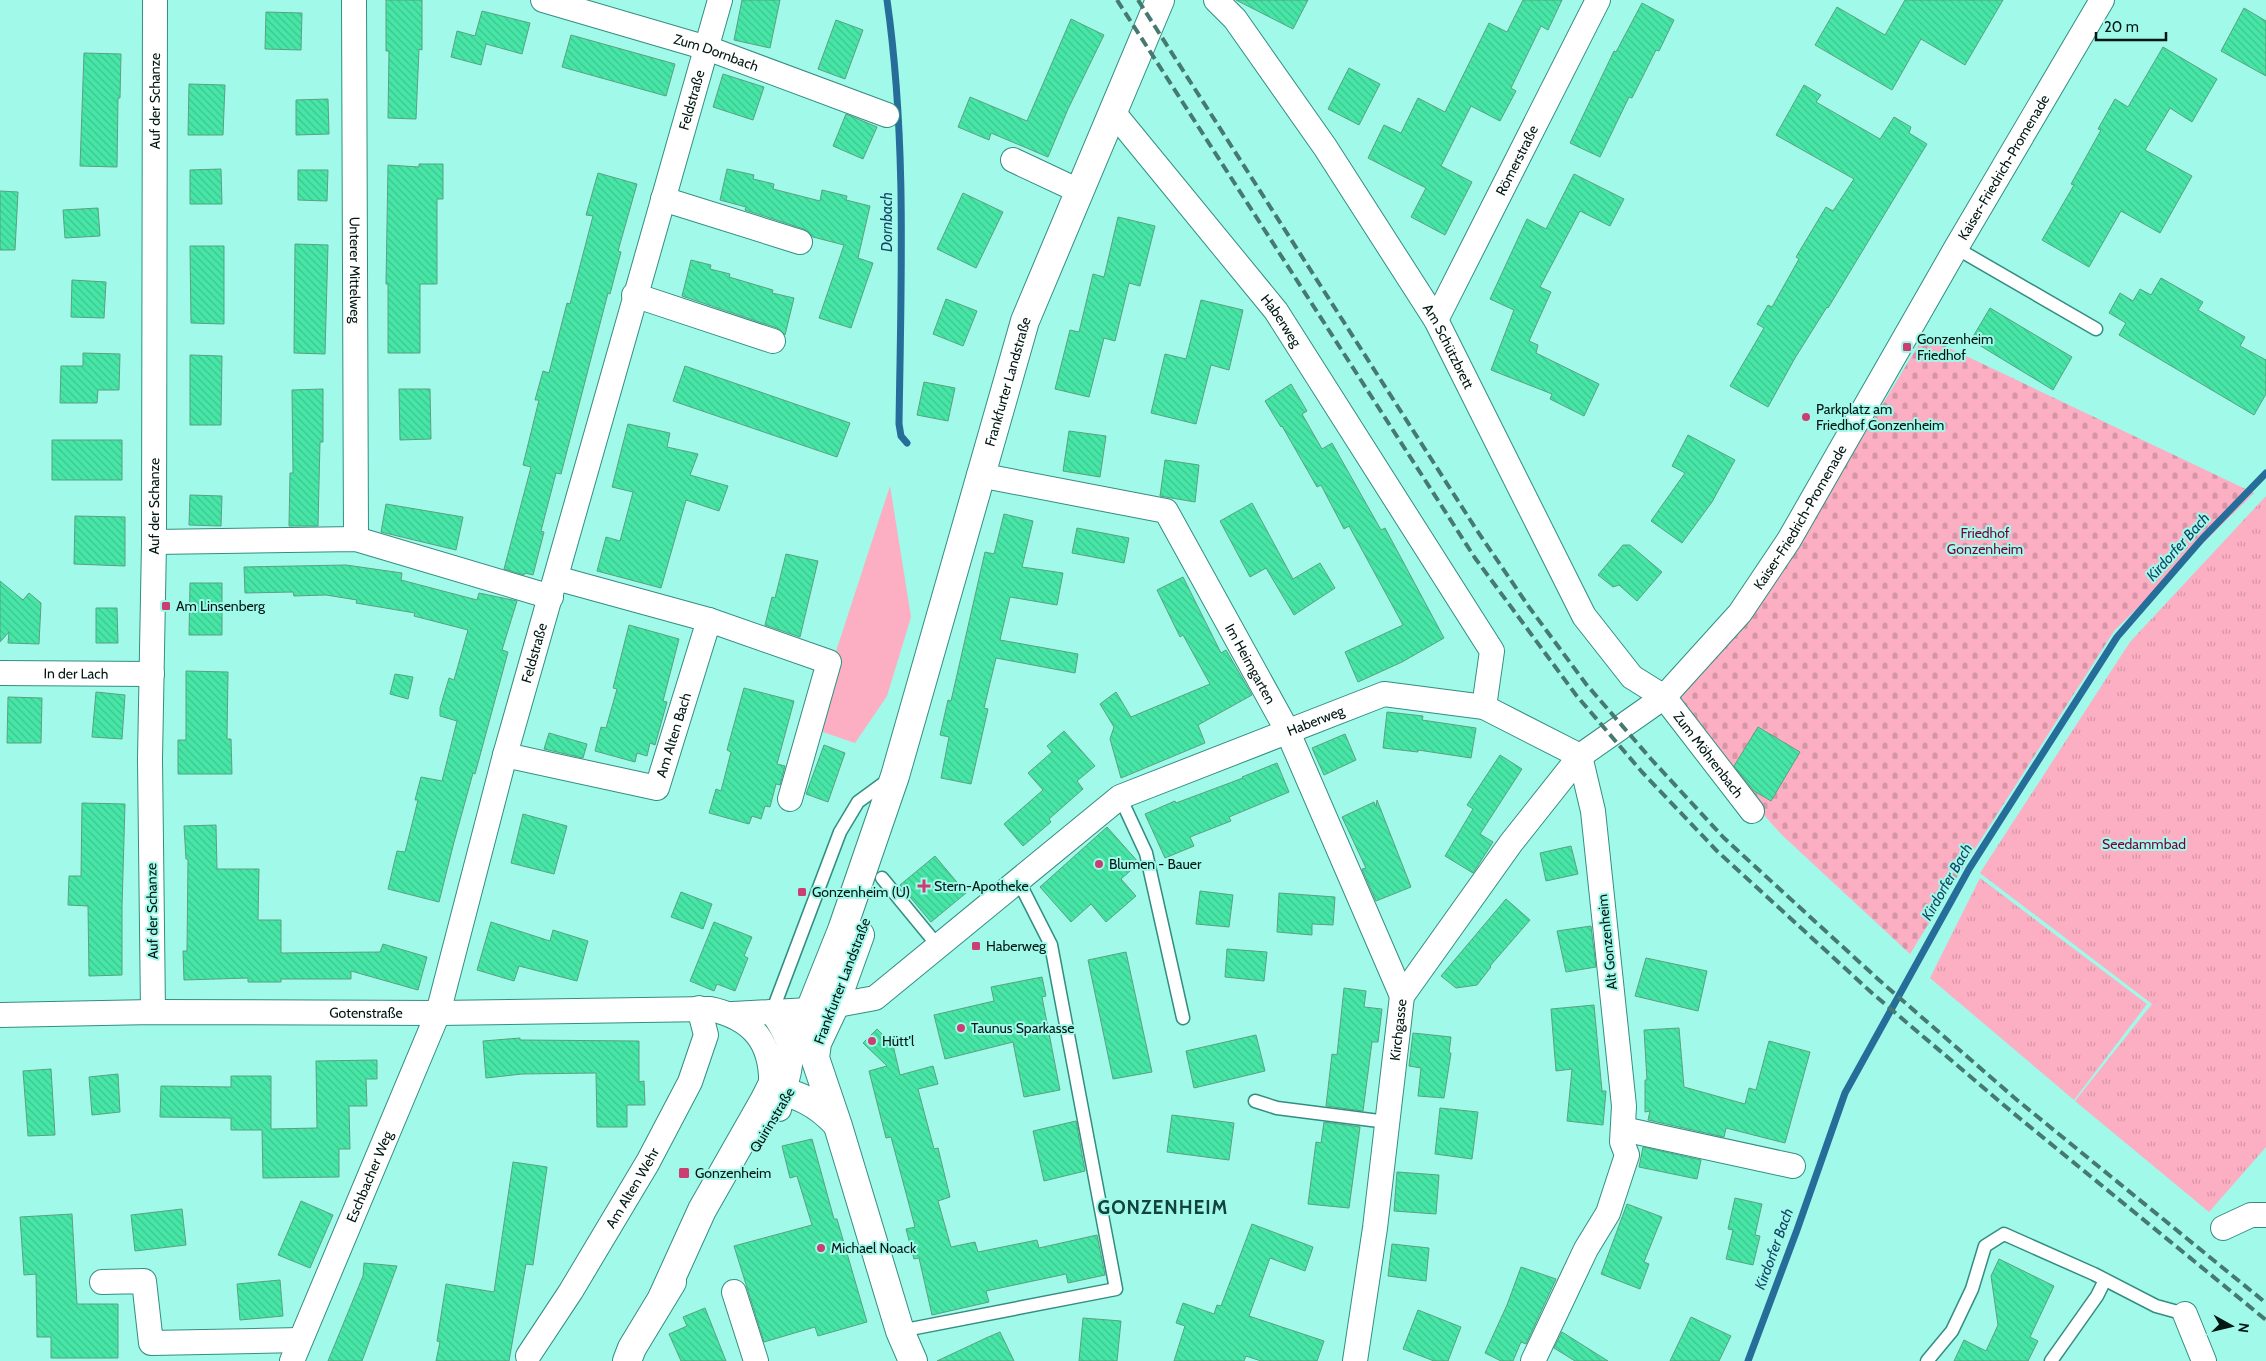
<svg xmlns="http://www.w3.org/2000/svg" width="2266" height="1361" font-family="Cabin,sans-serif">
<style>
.grass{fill:#fcaec2}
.cemetery{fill:url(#cemetery-stones)}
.park{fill:url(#park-tufts)}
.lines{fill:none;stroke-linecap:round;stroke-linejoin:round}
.stream{stroke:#266e99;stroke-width:7}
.building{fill:url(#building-back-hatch);stroke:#5ba180}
.lane-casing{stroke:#338e81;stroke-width:15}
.street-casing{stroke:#338e81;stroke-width:26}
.secondary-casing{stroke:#338e81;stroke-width:30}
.lane{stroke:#fff;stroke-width:12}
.street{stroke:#fff;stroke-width:24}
.secondary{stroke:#fff;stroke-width:28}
.rail{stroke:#467970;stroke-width:4;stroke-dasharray:10 5;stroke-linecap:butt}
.poi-dot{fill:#ca3e71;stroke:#a1f9ea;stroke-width:2}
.labels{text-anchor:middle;stroke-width:4;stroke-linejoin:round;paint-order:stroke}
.street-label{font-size:14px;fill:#001713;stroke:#a1f9ea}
.poi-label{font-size:14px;fill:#001713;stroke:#a1f9ea;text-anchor:start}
.park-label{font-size:14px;fill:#7a0039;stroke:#a1f9ea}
.water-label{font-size:15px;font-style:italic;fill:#144465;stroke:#a1f9ea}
.district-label{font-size:19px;font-weight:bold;letter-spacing:1px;fill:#12433c;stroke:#a1f9ea}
</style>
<defs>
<pattern id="cemetery-stones" width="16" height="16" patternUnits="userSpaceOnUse" patternTransform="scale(1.25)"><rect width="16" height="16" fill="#fcaec2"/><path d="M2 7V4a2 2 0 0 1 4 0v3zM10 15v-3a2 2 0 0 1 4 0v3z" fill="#d695a6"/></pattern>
<pattern id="park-tufts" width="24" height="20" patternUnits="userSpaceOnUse" patternTransform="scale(1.25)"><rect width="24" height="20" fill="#fcaec2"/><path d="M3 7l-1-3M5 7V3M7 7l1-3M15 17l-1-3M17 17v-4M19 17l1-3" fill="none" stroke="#d695a6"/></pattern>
<pattern id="building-back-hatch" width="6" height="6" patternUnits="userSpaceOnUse" patternTransform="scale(1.25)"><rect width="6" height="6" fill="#47e6a7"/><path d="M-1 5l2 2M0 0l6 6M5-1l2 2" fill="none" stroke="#3cc58f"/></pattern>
</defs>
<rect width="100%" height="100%" fill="#a1f9ea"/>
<!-- grass -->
<path class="grass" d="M890,486L911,617L887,696L855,743L811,728Z"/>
<!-- cemetery -->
<path class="cemetery" d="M1924,336L2254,493L2114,631L1964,866L1910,954L1782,835L1723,770L1673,705L1768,593Z"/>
<!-- park -->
<path class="park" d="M2266,496V1147L2209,1212L2075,1101L2152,1004L1980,873L2130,642Z
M1980,878L2147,1004L2074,1100L1930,978Z"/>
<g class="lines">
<!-- stream -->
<path class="stream" d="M887,0C907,140 901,283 899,424L901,436L907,443
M1748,1361L1797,1230L1845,1093L1969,869L2117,637L2202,539L2266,473"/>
</g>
<!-- building -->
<path class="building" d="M386,0H422V50L419,49L416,119L388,118L389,51H386Z
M742,0H780L770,48L734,40Z
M1236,0H1308L1293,29Z
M1523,0H1562L1548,30L1541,26L1511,88L1516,91L1500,121L1471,106L1441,166L1472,182L1445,235L1411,217L1426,188L1368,158L1384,125L1401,133L1418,98L1445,112L1489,23L1507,32Z
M1905,0H2003L1965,65L1921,39L1892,90L1815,45L1837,7L1885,35Z
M1642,3L1674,20L1659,51L1656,50L1632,98L1629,97L1600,157L1570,143L1614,51L1616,52Z
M2244,8L2266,21V76L2221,51Z
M482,11L530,23L522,54L486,44L481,65L451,57L457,31L475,36Z
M266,12L302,13L301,50L265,49Z
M1071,19L1104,35L1068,109L1048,157L991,133L989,140L958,127L970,97L1027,121Z
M836,20L863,30L845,79L818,69Z
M571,35L675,64L666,96L562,67Z
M2163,47L2217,79L2192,122L2170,108L2145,150L2192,176L2160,233L2121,211L2089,267L2042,240L2074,185L2071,184L2101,130L2098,129L2115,99L2128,107Z
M84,53L121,54L120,98H118L117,167L80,166Z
M1349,68L1380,84L1359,125L1328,109Z
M723,74L764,87L753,120L713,107Z
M189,84L225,85L223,135H188Z
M1804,85L1821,95L1816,102L1880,139L1894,117L1911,127L1909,133L1927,144L1828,308L1827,307L1795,358L1768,407L1730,386L1764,328L1757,324L1768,305L1772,307L1799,259L1796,257L1826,207L1833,211L1854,179L1776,135Z
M328,99L329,134L296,135V100Z
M846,114L877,127L863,159L833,146Z
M419,164H443V199H437V284H420V353H388V284H386L388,165L419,167Z
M221,169L222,204H190V170Z
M727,169L754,175L753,179L774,184L773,189L820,201L822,190L847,196L846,200L870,206L858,258L873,263L851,328L819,318L844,245L813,237L804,229L745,210L746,207L720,200Z
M298,170H328L327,201L298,200Z
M598,173L637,184L618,251L621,252L610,294L608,293L561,474L556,473L541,531L544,532L533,575L525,573L524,575L504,569L531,467L523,465L539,400H535L543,371L549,373L567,303L570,304L593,216L586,215Z
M1574,174L1624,199L1610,226L1580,211L1540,287L1551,292L1529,341L1538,345L1536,353L1599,384L1584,416L1550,399L1552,394L1491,370L1514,310L1490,299L1527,219L1546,229Z
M0,191L18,192L15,250H0Z
M963,193L1003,212L976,268L937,249Z
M98,208L100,236L65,238L63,210Z
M1118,217L1155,226L1140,286L1129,283L1115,341L1104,338L1089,397L1055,389L1070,330L1079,332L1093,274L1104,277Z
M295,244L328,245L325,354L294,353Z
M190,246H224V324L191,323Z
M691,260L711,265L710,269L730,274L729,277L773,290L772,293L794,298L785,335L777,328L682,296Z
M2161,278L2203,302L2198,310L2245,337L2240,346L2266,360V394L2254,415L2119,335L2126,323L2109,313L2120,293L2133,301L2140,289L2151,295Z
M72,280L106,282L104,318L71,317Z
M946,299L977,311L963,346L933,334Z
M1201,300L1243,310L1229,370L1211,365L1196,424L1151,413L1165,354L1186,359Z
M1990,308L2072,357L2053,390L1971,340Z
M83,353L120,354L119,390H98L97,403H60L61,366H83Z
M190,355L222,356L221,425H190Z
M685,366L850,423L837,457L673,401Z
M924,382L955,388L948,421L917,415Z
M1291,384L1307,411L1302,414L1322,449L1332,443L1381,530L1385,528L1444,638L1402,662L1358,682L1345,652L1403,625L1349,526L1344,529L1321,485L1317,487L1282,426L1281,427L1265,401Z
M323,389V442H320L318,526H289L290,473H293L292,390Z
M399,389H430L431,439L400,440Z
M628,424L670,433L667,447L698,454L690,475L728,486L719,511L686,500L661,588L597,571L606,537L620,541L633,492L612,487Z
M1069,431L1106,436L1100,477L1063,471Z
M1688,435L1735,460L1712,502L1682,543L1651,521L1685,473L1672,466Z
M52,440H122V480H52Z
M1165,460L1199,465L1195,502L1160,496Z
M190,495L222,496L221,526L189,525Z
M1252,503L1293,579L1320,563L1335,588L1294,615L1266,568L1250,577L1220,521Z
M386,504L463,517L456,550L381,532Z
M1004,514L1033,521L1022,567L1063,573L1057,605L1010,597L1000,640L1078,654L1075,673L996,658L984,708L988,709L971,784L941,778L949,737L940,735L948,700L951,701L985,552L994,554Z
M75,516L125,517V566L74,564Z
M1077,528L1129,538L1124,563L1072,553Z
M1623,545H1630L1662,572L1637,601L1619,585L1613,587L1598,575Z
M786,554L818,561L800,637L765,625L772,597L775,598Z
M346,565L402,573L401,580L477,600L479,593L517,601L502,650L508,652L475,774L473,773L454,842L439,902L388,889L397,851L405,852L418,800H415L421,777L442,781L457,721L440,716V708L449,678L454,680L468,630L414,616L415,613L356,603L357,600L326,595L294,596L293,592L245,593L244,567Z
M1183,577L1221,653L1226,650L1252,695L1198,725L1205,743L1121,778L1110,739L1114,727L1100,704L1116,692L1131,717L1210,684L1183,635L1180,637L1157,590Z
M0,581L23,600L29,593L41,603L39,644L8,643L9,632L0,642Z
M190,583H222V635H189Z
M96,608H117L118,643H96Z
M629,625L679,639L663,701L667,702L655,745L650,743L647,756L637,753L635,762L595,751L601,727L606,728L617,689L613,688Z
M186,671L228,672L227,739H231L232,774H178V740H186Z
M395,674L413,677L408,699L390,694Z
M744,688L794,701L777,764L785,766L780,785L776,784L770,807L765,806L761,819L752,816L749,824L709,813L716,789L721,791L731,752L727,750Z
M96,692L125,695L122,739L92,737Z
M8,697L42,698L41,743H7Z
M1387,712L1423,716L1422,720L1476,728L1471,758L1418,750V752L1383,748Z
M1758,727L1800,752L1771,801L1754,791L1734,766Z
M1064,731L1095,766L1077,781L1083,789L1049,819L1051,822L1023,846L1004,824L1043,790L1028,773L1052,752L1047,746Z
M549,733L587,744L583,758L544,749Z
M1345,734L1356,760L1324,775L1312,748Z
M824,745L845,753L828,802L806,794Z
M1500,755L1522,769L1480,834L1493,842L1473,873L1445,856L1473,809L1467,805Z
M1277,763L1289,792L1229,817L1231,821L1190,837L1194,846L1165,858L1145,814L1175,801L1176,803L1243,778L1242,777Z
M1377,800L1411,887L1376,901L1362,869L1366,868L1342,817L1374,802L1376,807Z
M82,803L125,804L122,907V975L89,976L88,906L68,905L69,876H81Z
M523,814L567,826L554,874L511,863Z
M216,825L217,869H259L258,920H281V953L380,952L383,944L427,957L418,990L351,971V979H281V982H248V978L184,980L183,951H187L188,859H186L184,826Z
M1107,827L1139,863L1121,879L1136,896L1106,922L1091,904L1071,922L1040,887Z
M1571,846L1578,874L1546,881L1540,853Z
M935,856L966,893L931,922L900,885Z
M1200,891L1233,895L1229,927L1196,924Z
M681,892L712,904L703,929L671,917Z
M1279,893L1335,897L1333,925L1312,924V935L1277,932Z
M1506,899L1530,920L1490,966L1491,967L1477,985L1456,988L1441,976Z
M491,922L550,941L553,930L588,941L577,981L519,966L514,981L477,970Z
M714,922L752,937L744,956L748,958L735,991L717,984L714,991L690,981Z
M1591,926L1596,967L1566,972L1557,931Z
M1227,949L1267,952L1264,981L1225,977Z
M1126,952L1152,1072L1113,1079L1088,960Z
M1646,958L1707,971L1698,1011L1635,996Z
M1042,977L1046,996L1042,997L1060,1090L1024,1097L1013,1042L945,1059L934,1015L994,1001L991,987Z
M1344,988L1366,991L1364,1007L1382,1009L1378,1042H1372L1363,1111L1326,1106L1332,1054L1337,1055Z
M1594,1005L1602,1091H1606L1603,1125L1567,1121L1572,1069L1556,1071L1551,1009Z
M1679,1028L1684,1087L1745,1104L1749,1088L1756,1090L1769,1041L1810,1052L1785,1143L1726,1128L1724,1137L1648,1120L1650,1111L1645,1112V1080H1647L1644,1030Z
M877,1029L893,1045L900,1075L933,1066L938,1084L918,1089L934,1149L938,1148L950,1197L938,1201L951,1247L975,1242L978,1252L1037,1240L1039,1248L1097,1235L1105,1275L1068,1283L1066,1274L986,1291L989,1302L932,1315L919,1258L914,1259L906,1229L915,1227L891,1137L886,1138L869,1071L887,1066L863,1043Z
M1413,1033L1451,1037L1449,1053H1451L1444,1098L1418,1096L1421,1068L1409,1066Z
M1256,1035L1265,1071L1194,1088L1186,1051Z
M520,1038V1040L639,1041V1082L644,1081L645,1105H627V1127H597L596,1073L522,1074L486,1078L483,1041Z
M377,1060V1079H366L367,1106H349L350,1149H339V1177L263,1178L262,1130H231V1118L160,1117L161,1086L231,1087V1076H271V1129L317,1128L316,1061Z
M51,1069L55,1135L28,1136L23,1071Z
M118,1074L120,1112L92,1115L89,1077Z
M1440,1108L1478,1112L1472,1159L1435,1154Z
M1172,1115L1234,1123L1229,1160L1167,1152Z
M1076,1121L1085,1171L1044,1181L1033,1131Z
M1324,1122L1360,1127L1349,1208L1308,1204L1316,1142L1321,1143Z
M812,1139L834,1219H837L867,1322L818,1336L815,1327L764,1342L734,1246L812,1225L797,1176L790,1178L782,1146Z
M1643,1147L1701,1160L1697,1179L1639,1167Z
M513,1162L547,1167L533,1265L526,1264L509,1361H436L440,1342L437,1341L446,1284L494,1292Z
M1397,1172L1439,1175L1436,1214L1394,1211Z
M1735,1198L1762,1204L1755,1235L1760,1236L1753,1265L1726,1259L1733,1230L1728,1229Z
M301,1201L333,1215L310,1268L278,1255Z
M1627,1204L1662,1217L1644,1262L1649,1264L1640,1289L1601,1274Z
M182,1209L186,1245L135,1251L131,1215Z
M72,1214L77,1304H118V1358H51V1337H37L36,1274L24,1275L20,1217Z
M1252,1224L1313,1247L1305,1271L1270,1258L1249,1316L1324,1341L1317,1361H1261L1246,1356L1244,1361H1174L1185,1326L1176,1323L1183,1303L1214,1314L1217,1305L1221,1306Z
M1392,1244L1429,1248L1426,1281L1388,1276Z
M1999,1259L2054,1286L2030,1337L2038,1341L2028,1361H1954L1964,1340L1986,1351L1998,1325L1991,1276Z
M364,1263L397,1266L362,1361H328L363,1276Z
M1521,1267L1556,1279L1526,1344L1521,1342L1513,1361H1501L1485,1353L1507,1305Z
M280,1280L283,1316L240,1320L237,1284Z
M705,1308L726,1361H681L669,1334L687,1326L683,1317Z
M1418,1310L1461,1327L1448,1361H1434L1403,1349Z
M1691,1317L1731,1336L1719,1361H1670Z
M1083,1318L1121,1321L1117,1361H1079Z
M1000,1332L1014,1361H937L986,1338Z
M1562,1332L1608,1361H1575L1554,1348Z"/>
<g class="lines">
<!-- lane casing -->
<g class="lane-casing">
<path id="lane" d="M1956,248L2096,329
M1120,797L1146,853L1183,1018
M882,878L938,946
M772,1012L840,832L858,802L888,780
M1255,1101L1277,1108L1387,1122
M900,1331L1116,1289L1051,945L1019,882
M1927,1361L1952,1331L1972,1289L1985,1246L2004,1234L2094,1274L2156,1306L2185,1314
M2051,1361L2097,1296L2105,1280"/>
</g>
<!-- street casing -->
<g class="street-casing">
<g id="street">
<path id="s1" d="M354,0L356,539"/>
<path id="s2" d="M543,0L707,48L887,115"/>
<path id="s3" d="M1216,0L1235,19L1325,147L1436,320L1584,616L1632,677L1664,697L1752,811"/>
<path id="s4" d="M1113,112L1276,311L1492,651L1484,707"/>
<path d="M1013,160L1079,191"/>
<path d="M663,199L800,242"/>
<path d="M634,295L773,341"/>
<path id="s5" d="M1436,320L1598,0"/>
<path id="s6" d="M979,475L1166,511L1287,730L1402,996"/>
<path d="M154,542L356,539L551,597"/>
<path d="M556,578L709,620L829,662L790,799"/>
<path id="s7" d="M0,673L152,674"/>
<path id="s8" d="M505,755L657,788L709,620"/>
<path id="s9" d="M153,1012L150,759L154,542L155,0"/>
<path d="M772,1012C801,1053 790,1065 779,1109"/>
<path id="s10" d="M733,1014L810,1010L875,998L1120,797L1384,694L1484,707L1580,756"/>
<path id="s11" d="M0,1015L153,1012L438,1013L710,1009C753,1018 773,1043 771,1088"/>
<path d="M1623,1129L1793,1166"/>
<path d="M2223,1228L2251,1215H2266"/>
<path d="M102,1282L144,1281L151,1343L300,1340"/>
<path d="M734,1292L756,1361"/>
<path d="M2185,1314L2204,1361"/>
<path id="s12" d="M528,1356L571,1291L648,1162L690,1082L706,1035L699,1008"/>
<path id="s13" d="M292,1361L438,1013L505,755L720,0"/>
<path id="s14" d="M1355,1361L1375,1228L1402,996L1511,843L1580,756L1664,697L1740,613L1789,540L1956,248L2102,0"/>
<path d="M1533,1361L1586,1249L1608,1213L1627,1155L1622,1142L1624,1106L1593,811L1580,756"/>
</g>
</g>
<!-- secondary casing -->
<g class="secondary-casing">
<g id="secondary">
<path d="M860,935L834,1007L817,1043L815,1058L838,1126L900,1331L913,1361"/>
<path d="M771,1088C799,1095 816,1102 836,1123"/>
<path id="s15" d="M663,1296L702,1210L764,1101L810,1010L842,930L895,776L1025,321L1160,0"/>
<path d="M627,1361L632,1348L672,1282"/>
</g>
</g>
<!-- lane -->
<use href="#lane" class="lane"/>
<!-- street -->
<use href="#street" class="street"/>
<!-- secondary -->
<use href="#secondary" class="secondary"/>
<!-- rail -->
<path class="rail" d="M1117,0L1475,558L1576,695L1642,772L1717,851L1872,993L2012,1112L2266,1320
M1138,0L1476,529L1529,607L1586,684L1651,759L1724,838L1879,980L2017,1100L2266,1303"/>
</g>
<!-- markers -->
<g class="poi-dot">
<rect x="1902" y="342" width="10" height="10" rx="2.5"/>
<circle cx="1806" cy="417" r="5"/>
<rect x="161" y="601" width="10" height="10" rx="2.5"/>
<circle cx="1099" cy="864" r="5"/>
<path d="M921.5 878.5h5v5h5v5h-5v5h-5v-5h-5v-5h5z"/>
<rect x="797" y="887" width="10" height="10" rx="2.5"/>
<rect x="971" y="941" width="10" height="10" rx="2.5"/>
<circle cx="961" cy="1028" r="5"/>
<circle cx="872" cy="1041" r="5"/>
<rect x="678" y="1167" width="12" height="12" rx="2.5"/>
<circle cx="821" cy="1248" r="5"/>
</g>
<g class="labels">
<!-- street labels -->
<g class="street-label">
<text dy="5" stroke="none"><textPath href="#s2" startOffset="181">Zum Dornbach</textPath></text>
<text dy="5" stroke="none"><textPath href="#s13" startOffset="1325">Feldstraße</textPath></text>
<text dy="5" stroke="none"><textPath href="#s9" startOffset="911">Auf der Schanze</textPath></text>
<text dy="5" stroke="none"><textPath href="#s5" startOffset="179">Römerstraße</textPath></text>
<text dy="5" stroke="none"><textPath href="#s14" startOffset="1401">Kaiser-Friedrich-Promenade</textPath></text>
<text dy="5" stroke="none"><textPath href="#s1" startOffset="270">Unterer Mittelweg</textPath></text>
<text dy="5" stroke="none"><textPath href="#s4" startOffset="268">Haberweg</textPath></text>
<text dy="5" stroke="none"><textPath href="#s3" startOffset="418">Am Schützbrett</textPath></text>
<text dy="5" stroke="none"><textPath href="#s15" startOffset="981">Frankfurter Landstraße</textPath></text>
<text dy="5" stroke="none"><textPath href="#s9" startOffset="506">Auf der Schanze</textPath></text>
<text dy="5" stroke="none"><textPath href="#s14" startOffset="996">Kaiser-Friedrich-Promenade</textPath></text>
<text dy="5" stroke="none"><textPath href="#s13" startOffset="750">Feldstraße</textPath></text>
<text dy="5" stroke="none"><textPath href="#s6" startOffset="365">Im Heimgarten</textPath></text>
<text dy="5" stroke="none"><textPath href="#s7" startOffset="76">In der Lach</textPath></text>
<text dy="5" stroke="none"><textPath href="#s10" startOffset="670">Haberweg</textPath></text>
<text dy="5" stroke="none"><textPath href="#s8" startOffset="211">Am Alten Bach</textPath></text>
<text dy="5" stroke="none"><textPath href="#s3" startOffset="908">Zum Möhrenbach</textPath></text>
<text transform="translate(152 911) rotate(-91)" y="5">Auf der Schanze</text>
<text transform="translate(1607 942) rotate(-96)" y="5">Alt Gonzenheim</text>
<text transform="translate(842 981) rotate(-69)" y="5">Frankfurter Landstraße</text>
<text dy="5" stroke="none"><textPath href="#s11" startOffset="366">Gotenstraße</textPath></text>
<text dy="5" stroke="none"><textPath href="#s14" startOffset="334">Kirchgasse</textPath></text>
<text transform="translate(772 1120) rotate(-59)" y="5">Quirinstraße</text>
<text dy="5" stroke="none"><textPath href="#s13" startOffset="200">Eschbacher Weg</textPath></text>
<text dy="5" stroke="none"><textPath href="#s12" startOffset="198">Am Alten Wehr</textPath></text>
</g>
<!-- poi labels -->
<g class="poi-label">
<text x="1917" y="344">Gonzenheim<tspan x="1917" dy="16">Friedhof</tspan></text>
<text x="1816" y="414">Parkplatz am<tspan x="1816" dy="16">Friedhof Gonzenheim</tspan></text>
<text x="176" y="611">Am Linsenberg</text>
<text x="1109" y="869">Blumen - Bauer</text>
<text x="934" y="891">Stern-Apotheke</text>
<text x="812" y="897">Gonzenheim (U)</text>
<text x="986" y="951">Haberweg</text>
<text x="971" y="1033">Taunus Sparkasse</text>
<text x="882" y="1046">Hütt'l</text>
<text x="695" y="1178">Gonzenheim</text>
<text x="831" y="1253">Michael Noack</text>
</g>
<!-- park labels -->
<g class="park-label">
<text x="1985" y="538">Friedhof<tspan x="1985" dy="16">Gonzenheim</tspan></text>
<text x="2144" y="849">Seedammbad</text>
</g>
<!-- water labels -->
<g class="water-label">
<text transform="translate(887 222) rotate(-90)" y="5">Dornbach</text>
<text transform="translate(2178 547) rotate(-48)" y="5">Kirdorfer Bach</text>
<text transform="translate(1947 882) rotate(-60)" y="5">Kirdorfer Bach</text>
<text transform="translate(1774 1249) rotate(-70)" y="5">Kirdorfer Bach</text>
</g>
<!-- district labels -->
<g class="district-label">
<text x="1163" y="1214">GONZENHEIM</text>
</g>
</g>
<!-- north arrow -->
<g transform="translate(2231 1326) rotate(98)" stroke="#a1f9ea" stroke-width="4" paint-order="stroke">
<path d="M0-4L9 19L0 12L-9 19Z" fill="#001713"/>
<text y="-8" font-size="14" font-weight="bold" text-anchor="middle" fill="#001713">N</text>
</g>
<!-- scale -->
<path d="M2096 32v8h70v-8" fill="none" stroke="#001713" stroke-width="2.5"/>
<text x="2104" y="32" font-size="15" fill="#001713" stroke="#a1f9ea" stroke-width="4" paint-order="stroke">20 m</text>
</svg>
